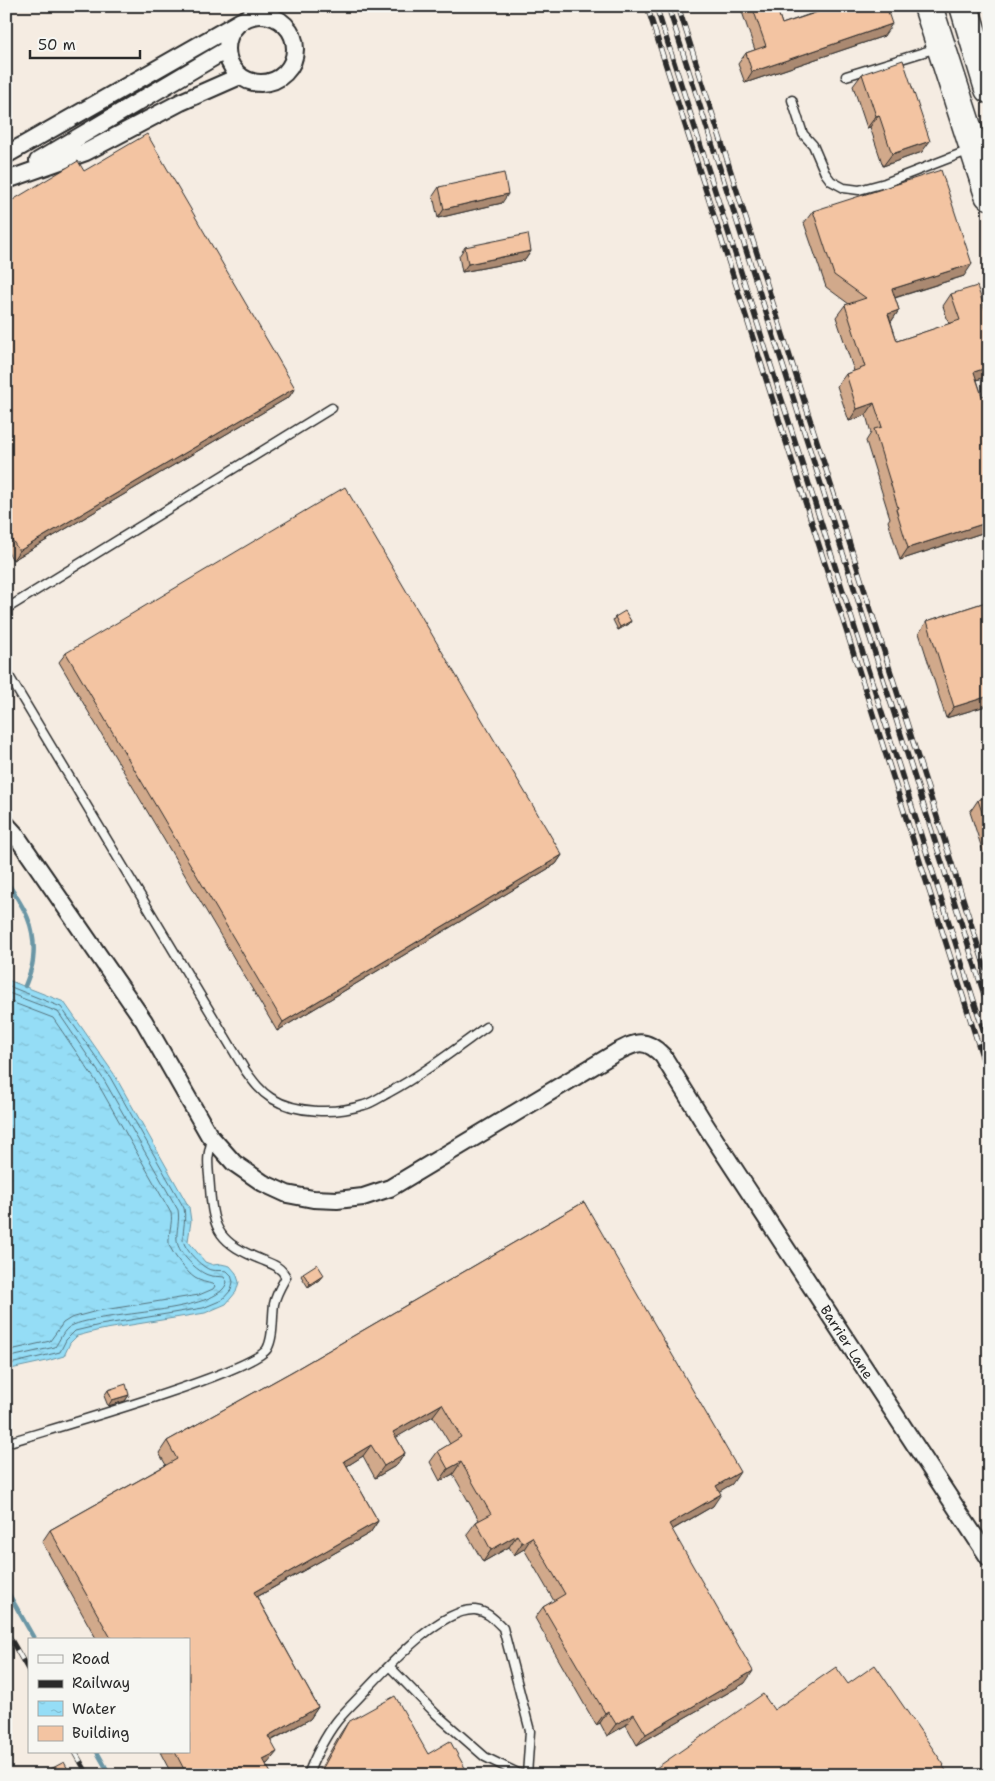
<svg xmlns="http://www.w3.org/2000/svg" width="995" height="1781" font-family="'Shantell Sans',sans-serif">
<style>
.water{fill:url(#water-ripples);stroke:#6b96a5}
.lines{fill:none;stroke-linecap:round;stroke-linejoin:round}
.shore{stroke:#55727c;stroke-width:1}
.stream{stroke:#6b96a5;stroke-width:4.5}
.lane-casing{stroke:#2b2b2b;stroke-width:11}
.street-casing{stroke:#2b2b2b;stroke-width:20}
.highway-casing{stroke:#2b2b2b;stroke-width:31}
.lane{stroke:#f6f6f2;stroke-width:8}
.street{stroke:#f6f6f2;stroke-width:16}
.highway{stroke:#f6f6f2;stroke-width:28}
.rail-casing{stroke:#2b2b2b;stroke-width:5.5}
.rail{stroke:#f6f6f2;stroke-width:4;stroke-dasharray:11;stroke-linecap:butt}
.wall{fill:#d1a98b;stroke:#2b2b2b}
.shaded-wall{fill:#aa8971;stroke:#2b2b2b}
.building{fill:#f3c4a2;stroke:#2b2b2b}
.labels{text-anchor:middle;stroke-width:4;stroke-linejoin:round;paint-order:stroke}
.street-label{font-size:14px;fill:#2b2b2b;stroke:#f6f6f2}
</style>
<defs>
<pattern id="water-ripples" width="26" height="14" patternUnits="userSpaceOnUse" patternTransform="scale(1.25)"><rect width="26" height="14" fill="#95ddf6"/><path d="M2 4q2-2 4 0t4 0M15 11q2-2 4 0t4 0" fill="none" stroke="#81bed3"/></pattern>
</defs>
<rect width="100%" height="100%" fill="#f5ece2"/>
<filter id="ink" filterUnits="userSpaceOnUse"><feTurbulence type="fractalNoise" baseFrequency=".02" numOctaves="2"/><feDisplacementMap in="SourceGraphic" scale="10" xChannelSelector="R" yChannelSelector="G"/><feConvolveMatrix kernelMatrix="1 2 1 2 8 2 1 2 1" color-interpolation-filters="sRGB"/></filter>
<g filter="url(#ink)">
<!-- water -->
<path class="water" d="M8,980L64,1002L114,1074L189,1207L191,1221L188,1241L205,1262L213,1265L221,1264L230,1266L236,1273L239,1282L236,1292L226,1304L205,1313L100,1330L77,1336L70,1343L64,1356L47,1361L6,1370V985Z"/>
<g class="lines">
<!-- shore -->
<path class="shore" d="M6,985L61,1007L110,1077L184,1208C186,1220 183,1227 183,1239C183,1248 202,1268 211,1270C217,1271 222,1270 227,1271L231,1275L233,1282L231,1290L222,1300L203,1308L100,1325L75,1331L66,1340L60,1352L6,1365
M6,992L58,1012L104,1080L178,1210C180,1221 176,1230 177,1241C178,1253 198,1272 208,1275C213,1277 218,1276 224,1277L227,1282C219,1314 101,1311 71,1326C63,1330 60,1340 55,1347L6,1358
M6,1000L53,1018L98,1084L171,1213C173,1223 168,1233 169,1244C171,1252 187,1273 195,1278C200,1281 207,1283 213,1284L215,1286L213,1289L199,1295L97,1311L71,1318L63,1323L50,1341L6,1351"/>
<!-- stream -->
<path class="stream" d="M6,881C24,907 37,927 33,960C32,969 28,978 25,986
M6,1589L35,1640
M97,1752L110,1775"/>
<!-- lane casing -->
<g class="lane-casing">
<path id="lane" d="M846,76L937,48
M792,100L803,134L813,145L825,173L831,181L844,188L859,190L885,183L970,150
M6,609L332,408
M6,671L245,1070C253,1081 260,1091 271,1098C297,1114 336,1114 364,1105C372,1103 380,1097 388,1093C423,1074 454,1050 486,1027
M6,1443C45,1431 251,1373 267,1349C274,1337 272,1318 274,1304C276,1294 281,1286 286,1277C280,1266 272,1264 262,1260C220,1243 213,1232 210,1188C209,1169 205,1157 213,1139
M389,1666L436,1714L485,1757L522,1775
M308,1775C314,1758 326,1735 337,1721C345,1711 355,1702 363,1693C386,1669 440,1608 475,1610C487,1611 495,1620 503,1628L530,1731L527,1775"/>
</g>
<!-- street casing -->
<g class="street-casing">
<path id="street" d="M227 49a34 34 0 1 1 68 0a34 34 0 1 1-68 0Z
M6,155L241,21
M38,161L226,50
M7,180L86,152L181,102L240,76
M6,824L15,834L144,1021L209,1135L234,1163L263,1183L287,1194L313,1199L337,1200L363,1197L390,1188L615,1053C636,1042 645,1037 663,1056L706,1126L989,1558"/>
</g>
<!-- highway casing -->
<g class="highway-casing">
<path id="highway" d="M928,6L989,195
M964,6L989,89"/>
</g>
<!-- lane -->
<use href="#lane" class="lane"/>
<!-- street -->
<use href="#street" class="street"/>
<!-- highway -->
<use href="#highway" class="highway"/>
<!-- rail casing -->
<g class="rail-casing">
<path id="rail" d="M647,6L989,1078
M656,6L989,1048
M668,6L989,1010
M678,6L989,980
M6,1631L29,1671
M75,1752L88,1775"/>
</g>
<!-- rail -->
<use href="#rail" class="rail"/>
</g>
<!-- wall -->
<path class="wall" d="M740,6H776L782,24L816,12L814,6H886L884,36L745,83L738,64L746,53L755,50Z
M862,74L922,152L883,166L870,127L867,128L853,86Z
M84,171L295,388L289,397L13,560L6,549V204Z
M439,187L502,203L438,218L433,196Z
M813,211L964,276L895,298L899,310L891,322L897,341L949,324L943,306L951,294L989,376L977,380L982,396L989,394V545L985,532L900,560L888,521L890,518L866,441L871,433L866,415L849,421L837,386L846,374L854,371L836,317L845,305L849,304L826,287L804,223Z
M465,247L531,251L525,260L462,272L459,256Z
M989,601V705L946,718L919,633L927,621Z
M615,617L631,621L629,624L618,630L613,620Z
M66,653L562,855L556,864L277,1031L59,662Z
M989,796V870L970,812L978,800Z
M584,1202L732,1484L719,1491L713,1506L672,1530L745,1683L637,1745L626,1725L607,1736L600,1723L596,1725L535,1618L543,1607L554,1601L524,1549L514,1555L509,1547L483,1562L467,1534L476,1522L479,1520L453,1474L440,1481L430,1462L438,1451L450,1444L433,1416L396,1437L405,1453L397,1465L375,1478L363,1456L347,1466L378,1521L370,1533L257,1597L318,1707L310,1719L271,1741L268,1763L266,1765L272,1775H172L160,1752H189V1640H97L42,1542L50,1530L166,1465L159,1453L167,1441L293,1371Z
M303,1273L322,1278L308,1287L301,1276Z
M108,1390L129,1395L125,1401L108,1406L104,1396Z
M348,1722L428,1754L469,1775H317L340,1734Z
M49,1770L71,1775H45Z"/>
<!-- shaded-wall -->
<path class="shaded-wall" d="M892,24L884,36L745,83L752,72Z
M879,115L870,127L867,128L876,116Z
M930,141L922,152L883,166L892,154Z
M508,194L502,203L438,218L444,209Z
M531,251L525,260L462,272L468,264Z
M972,264L964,276L884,301L892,289Z
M899,310L891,322L888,314Z
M989,367V376L966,383L974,372Z
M295,388L289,397L13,560L19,551Z
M874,403L866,415L849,421L857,409Z
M989,522V527L985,532L900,560L908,548Z
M631,621L629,624L618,630L620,627Z
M989,696V705L946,718L954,707Z
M562,855L556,864L277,1031L283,1022Z
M324,1275L322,1278L308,1287L310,1284Z
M129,1395L125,1401L108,1406L112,1400Z
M442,1404L433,1416L385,1444L393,1432Z
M371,1445L363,1456L336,1473L344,1461Z
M405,1453L397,1465L375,1478L384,1466Z
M461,1462L453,1474L440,1481L448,1469Z
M740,1472L732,1484L708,1498L716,1486Z
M721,1494L713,1506L661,1536L669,1524Z
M378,1521L370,1533L246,1603L254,1592Z
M517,1535L509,1547L483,1562L491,1550Z
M532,1537L524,1549L514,1555L522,1543Z
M753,1671L745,1683L637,1745L646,1734Z
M318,1707L310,1719L259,1747L268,1736Z
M608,1711L600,1723L596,1725L605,1713Z
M634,1714L626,1725L607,1736L616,1724Z
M277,1752L268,1763L255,1771L263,1759Z"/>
<!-- building -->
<path class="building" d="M752,6H776L782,24L827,9L826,6H886L892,24L752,72L746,53L766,46Z
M903,60L930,141L892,154L879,115L876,116L862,74Z
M147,134L295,388L19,551L6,530V204L78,161L84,171Z
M941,170L972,264L892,289L899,310L888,314L897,341L960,320L951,294L977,286L989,321V367L974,372L982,396L989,394V522L908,548L896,509L898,508L874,429L882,427L874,403L857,409L846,374L865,367L845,305L866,298L834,275L813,211Z
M504,173L508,194L444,209L439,187Z
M528,234L531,251L468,264L465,247Z
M345,487L562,855L283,1022L66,653Z
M989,601V696L954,707L927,621Z
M625,611L631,621L620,627L615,617Z
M989,796V833L978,800Z
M584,1202L740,1472L716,1486L721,1494L669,1524L753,1671L646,1734L634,1714L616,1724L608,1711L605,1713L543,1607L565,1594L532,1537L522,1543L517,1535L491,1550L476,1522L491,1514L461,1462L448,1469L438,1451L461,1437L442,1404L393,1432L405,1453L384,1466L371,1445L344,1461L378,1521L254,1592L318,1707L268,1736L277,1752L263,1759L272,1775H187L175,1752H189V1640H112L50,1530L177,1459L167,1441L293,1371Z
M317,1264L324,1275L310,1284L303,1273Z
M126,1384L129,1395L112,1400L108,1390Z
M875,1665L944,1765L943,1766L949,1775H646L763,1694L774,1710L836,1667L848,1684Z
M395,1696L428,1754L450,1741L469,1775H319L348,1722Z
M64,1762L71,1775H51L49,1770Z"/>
</g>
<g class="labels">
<!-- street labels -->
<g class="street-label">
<text transform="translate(847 1342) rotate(57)" y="5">Barrier Lane</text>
</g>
</g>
<!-- margin -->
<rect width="995" height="1781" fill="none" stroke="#f6f6f2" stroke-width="25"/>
<rect x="12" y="12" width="970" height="1756" fill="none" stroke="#2b2b2b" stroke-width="2" filter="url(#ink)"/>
<!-- legend -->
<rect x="28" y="1638" width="162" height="115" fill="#f6f6f2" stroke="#a5a5a2"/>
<rect x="38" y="1655" width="25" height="8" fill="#f6f6f2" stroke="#a5a5a2"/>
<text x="72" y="1664" font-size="15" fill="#2b2b2b">Road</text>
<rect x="38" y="1680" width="25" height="8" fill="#2b2b2b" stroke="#a5a5a2"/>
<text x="72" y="1688" font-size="15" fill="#2b2b2b">Railway</text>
<rect x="38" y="1701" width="25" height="15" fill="url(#water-ripples)" stroke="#a5a5a2"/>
<text x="72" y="1714" font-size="15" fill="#2b2b2b">Water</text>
<rect x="38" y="1726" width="25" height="15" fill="#f3c4a2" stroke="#a5a5a2"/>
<text x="72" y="1738" font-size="15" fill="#2b2b2b">Building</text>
<!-- scale -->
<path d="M30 50v8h110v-8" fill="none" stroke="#2b2b2b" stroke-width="2.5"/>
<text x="38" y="50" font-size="15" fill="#2b2b2b" stroke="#f6f6f2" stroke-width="4" paint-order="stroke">50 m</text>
</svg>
